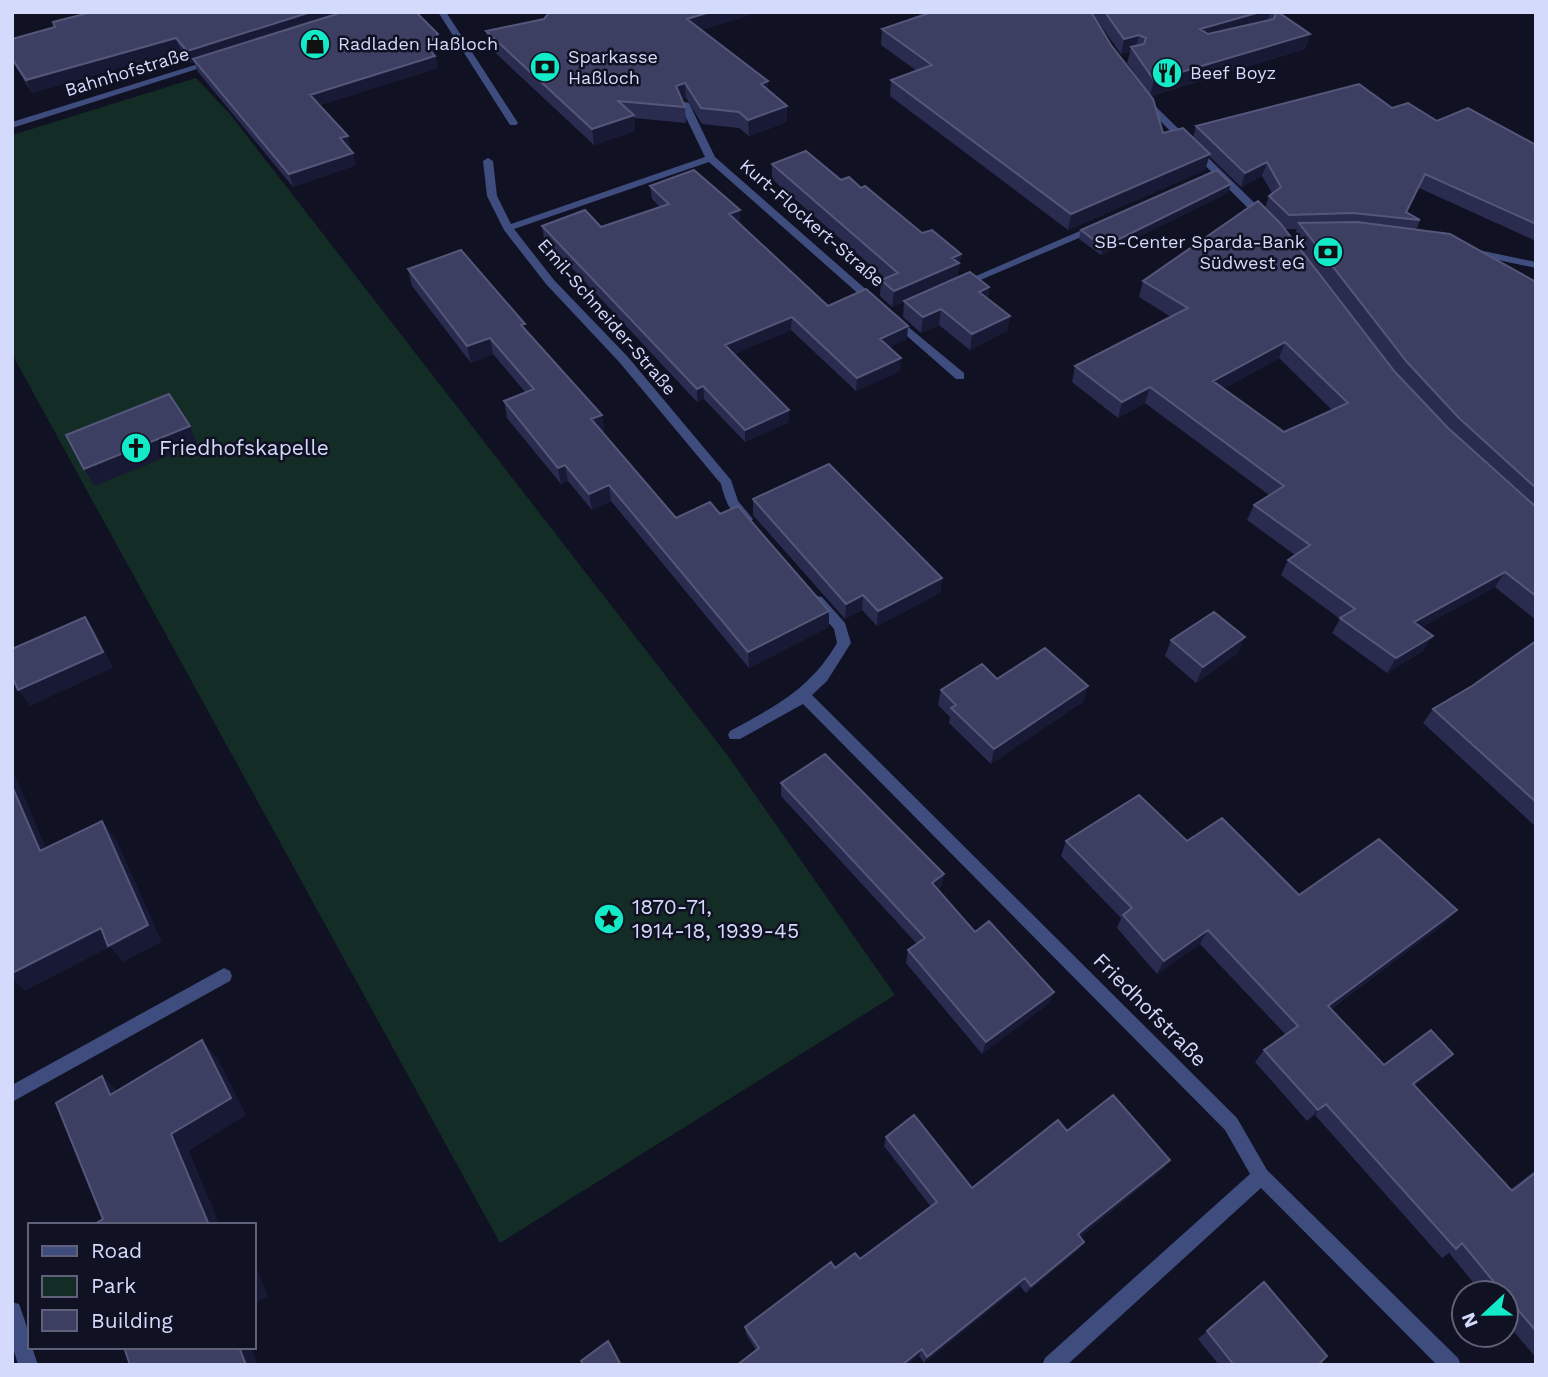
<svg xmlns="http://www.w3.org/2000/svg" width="1548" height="1377" font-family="'Work Sans',sans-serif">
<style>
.green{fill:#132c25}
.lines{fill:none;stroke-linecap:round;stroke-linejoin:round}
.service{fill:#3e4c7e;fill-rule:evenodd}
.minor{fill:#3e4c7e;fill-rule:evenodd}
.wall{fill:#2a2c4f;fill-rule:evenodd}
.shaded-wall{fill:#181935}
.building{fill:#3c3f62;stroke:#54577a;stroke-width:2;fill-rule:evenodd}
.labels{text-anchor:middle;stroke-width:5;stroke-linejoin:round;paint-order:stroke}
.far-poi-label{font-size:18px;fill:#d4dafc;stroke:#101122;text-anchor:start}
.far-street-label{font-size:18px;fill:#d4dafc;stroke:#101122}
.poi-label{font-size:21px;fill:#d4dafc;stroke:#101122;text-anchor:start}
.street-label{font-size:21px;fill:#d4dafc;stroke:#101122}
</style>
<rect width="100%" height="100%" fill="#101122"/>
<!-- green -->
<path class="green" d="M196,78L230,114L728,756L895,995L500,1243L12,354V135Z"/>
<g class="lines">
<!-- service -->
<path class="service" d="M438,12H446L518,123L516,125H510Z
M224,968L230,971L232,976L230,981L12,1102V1085Z"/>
<!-- minor -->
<path class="minor" d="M211,60L219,62L12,128V122Z
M1143,100H1149L1268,216V220H1260L1143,104Z
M681,101L689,103L715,157L878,300V304H870L709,162L514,229L554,280L628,357L731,480L738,501L753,519L747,524C731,516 725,501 721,484L620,363L546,284L504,230L487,196L483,161L488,158L493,161L497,196L511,224L705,157L679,103Z
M1096,224L1100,225V229L964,287L960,288L955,285Z
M1469,248L1536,262V268L1465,253V249Z
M895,316L964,373V379H956L891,322L889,320Z
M817,596L822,597L845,623L851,643L827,681L812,695L1237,1118L1267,1170L1458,1358L1461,1365H1437L1261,1188L1067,1365H1042L1045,1358L1250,1174L1225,1130L803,704L740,739H730L728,735L730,731C776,706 810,689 837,643L834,629L810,601Z
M12,1302L19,1304C24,1318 30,1333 30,1347H32L38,1365H18L12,1344Z"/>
</g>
<!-- wall -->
<path class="wall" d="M1091,12H1278L1310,34L1305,49L1151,96L1163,133L1193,138L1196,126L1392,108L1437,121L1536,145V241L1419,188L1407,213L1420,220L1416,230L1536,282V620L1495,587L1422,627L1423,651L1387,673L1332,633L1340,619L1281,575L1288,560L1295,555L1247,520L1254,505L1269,495L1145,403L1118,418L1072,382L1075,366L1171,317L1139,297L1143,281L1265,208L1269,196L1272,193L1262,176L1241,187L1209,156L1205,170L1068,230L890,96L891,80L917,71L881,45L882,29L1111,45L1149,94L1127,63L1130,52L1121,54ZM1285,229H1297L1293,239ZM1279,358L1332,410L1284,432L1223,389Z
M544,19L702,31L768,81V90L787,122L749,136L739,128L702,124L686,98L682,100L685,107L686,123L634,118L635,131L594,145L488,46L486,31Z
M55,27L441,46L433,54L435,56L438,68L320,105L351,148L349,149L356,165L293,187L198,72L194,62L191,63L181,50L32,93L12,61V39Z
M772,164L841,180L861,188L922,233L961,254L959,270L958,271L957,278L989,287L988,298L1010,316L1007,331L970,350L939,325L921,333L903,317L904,302L892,307L880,296L881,280L885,278L772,179Z
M650,186L740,210L739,223L828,306L907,339L889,347L900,371L856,391L791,330L734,354L789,410V422L745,442L704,399L697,402L544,238L542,226L601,227L660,207L652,199Z
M1228,193L1101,255L1079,239L1081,230Z
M408,269L526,331L602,415L604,431L602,432L676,518L720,514L829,611V627L749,668L611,501L592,510L568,481L561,484L507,418L504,401L526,393L493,354L471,363L412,286Z
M753,499L942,578L940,593L877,626L862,610L845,619L753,515Z
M1171,640L1238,653L1196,683L1165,656Z
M1536,641V827L1423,723L1433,709L1472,686Z
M997,679L1084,701L991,764L949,723L950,717L938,705L941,690Z
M781,783L944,874L941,887L938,889L975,932L1054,992L1049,1003L982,1054L906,963L908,950L917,944L781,796Z
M1066,841H1187L1299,895L1457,910L1445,923L1331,1009L1384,1065H1441L1414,1085L1511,1189L1536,1170V1358L1506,1322V1293H1482L1449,1253L1442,1258L1315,1115L1307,1121L1255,1062L1264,1050L1286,1035L1200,944L1157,974L1117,928L1121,918L1061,856Z
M1067,1131L1170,1160L1163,1169L1080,1237L1084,1242L1078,1250L1026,1293L1020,1286L924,1363L919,1356L756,1350L746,1334L745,1327L835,1268L860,1259L931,1207L884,1146L886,1137L972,1188Z
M1264,1282L1318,1365H1219L1198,1339Z"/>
<!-- shaded-wall -->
<path class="shaded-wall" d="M311,12H352L193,59L194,62L191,63L187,51Z
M710,12H760L688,35L687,19Z
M1260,12H1270L1267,25L1196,44L1200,29Z
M438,34L441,46L429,58L435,56L438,68L314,107L310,95L426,46Z
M1310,34L1305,49L1150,96L1154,80Z
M1139,35L1135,50L1131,47L1130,52L1121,54L1124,39Z
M176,38L181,50L32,93L26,80Z
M768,81V97L761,84Z
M685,83L686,98L677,102L676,86Z
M787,106V122L749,136L748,120Z
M634,115L635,131L594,145L592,129Z
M348,136L351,148L343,151L340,138Z
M353,153L356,165L293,187L289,174Z
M1210,154L1205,170L1068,230L1071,214Z
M1267,162L1262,176L1241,187L1245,173Z
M1231,184L1228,193L1101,255L1103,247Z
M740,210V223L729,227V214Z
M961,254L959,270L958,271L957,279L892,307L894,291L952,258Z
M989,287L987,302L979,292Z
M941,309L939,325L921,333L923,317Z
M1010,316L1007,331L970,350L972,334Z
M792,317L791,330L726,358L725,345Z
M908,326L907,339L879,352L880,339Z
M490,338L493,354L471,363L467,346Z
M1285,342L1279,358L1208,397L1213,381Z
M901,358L900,371L856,391L857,378Z
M703,386L704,399L697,402V389Z
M1150,387L1145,403L1118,418L1122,402Z
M789,410V422L745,442V430Z
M602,415L604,431L594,436L591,419Z
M190,426L197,444L94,486L84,469Z
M565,465L568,481L561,484L558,468Z
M609,485L611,501L592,510L589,494Z
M1505,572L1495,587L1405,637L1414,622Z
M942,578L940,593L877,626L878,611Z
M863,595L862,610L845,619L846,604Z
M829,611V627L749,668L748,652Z
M85,617L96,633L113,668L30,706L18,690Z
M1433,636L1423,651L1387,673L1396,658Z
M1245,637L1238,653L1196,683L1203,667Z
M1088,686L1084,701L991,764L994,749Z
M12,768L55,869L40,851L12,786Z
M102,821L116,839L162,942L123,962L110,947L25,991L12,979V973Z
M944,874L941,887L929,896L932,883Z
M1457,910L1445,923L1318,1018L1328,1006Z
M1208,930L1200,944L1157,974L1164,961Z
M1054,992L1049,1003L982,1054L986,1042Z
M202,1040L218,1059L246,1115L189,1151L220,1225H209L171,1134Z
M1453,1054L1441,1065L1401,1096L1413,1084Z
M102,1076L121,1094L110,1095Z
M1326,1104L1315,1115L1307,1121L1318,1110Z
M1170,1160L1163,1169L1072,1243L1078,1234Z
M1084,1242L1078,1250L1026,1293L1031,1286Z
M254,1263L268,1296L254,1304Z
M1025,1278L1020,1286L924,1363L927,1357Z
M239,1347H251L258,1365H246Z
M922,1349L919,1356L908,1365H902Z"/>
<!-- building -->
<path class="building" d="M92,12H311L187,51L176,38L26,80L12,58V39L55,27L53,22Z
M343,12H416L438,34L426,46L435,56L310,95L348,136L340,138L353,153L289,174L193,59Z
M553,12H710L687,19L768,81L761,84L787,106L748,120L739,112L701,108L685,83L676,86L685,107L618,101L634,115L592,129L486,31L544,19L549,13Z
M932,12H1091L1111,45L1153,99L1163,133L1183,128L1210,154L1071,214L891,80L932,65L882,29Z
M1105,12H1260L1200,29L1208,34L1274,19L1276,12H1278L1310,34L1154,80L1131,47L1144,44L1146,38L1139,35L1124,39Z
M1359,84L1392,108L1408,103L1437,121L1468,108L1536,145V224L1425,174L1406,212L1420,220L1353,213L1289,215L1269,196L1281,187L1267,162L1245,173L1196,126Z
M806,151L841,180L849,177L861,188L865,186L922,233L932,230L961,254L952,258L959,263L894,291L881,280L898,273L772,164Z
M694,170L740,210L729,214L828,306L866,289L908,326L880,339L901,358L857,378L792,317L725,345L789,410L745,430L703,386L697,389L542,226L585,210L601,227L669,204L650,186Z
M1217,170L1231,184L1103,247L1081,230Z
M1258,201L1280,223L1395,372L1448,428L1536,507V596L1505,572L1414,622L1433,636L1396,658L1340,618L1355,609L1288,560L1310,545L1254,505L1284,486L1150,387L1122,402L1075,366L1188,308L1143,281ZM1285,342L1348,403L1284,432L1213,381Z
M1357,222L1450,234L1536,282V488L1459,418L1407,362L1299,223Z
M461,250L525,324L521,325L602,415L591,419L676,518L710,502L720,514L738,506L829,611L748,652L609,485L589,494L565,465L558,468L504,401L534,389L490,338L467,346L408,269Z
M970,272L989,287L979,292L1010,316L972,334L941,309L923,317L904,301Z
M169,394L190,426L84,469L66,435Z
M829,464L942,578L878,611L863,595L846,604L753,499Z
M1214,612L1245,637L1203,667L1171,640Z
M85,617L103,652L18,690L12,676V649Z
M1536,641V802L1433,709L1472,686Z
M1045,648L1088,686L994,749L951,708L956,705L941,690L982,664L997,679Z
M825,754L944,874L932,883L975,932L989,921L1054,992L986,1042L908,950L925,938L781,783Z
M12,786L40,851L102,821L148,925L108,946L101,928L12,973Z
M1139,795L1187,841L1222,818L1299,895L1379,839L1457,910L1328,1006L1384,1065L1431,1030L1453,1054L1413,1084L1512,1191L1536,1172V1331L1506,1296V1293H1503L1462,1243L1456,1249L1326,1104L1318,1110L1264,1050L1298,1026L1208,930L1164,961L1123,915L1132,908L1066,841Z
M202,1040L231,1098L171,1134L209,1225H93L103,1219L56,1103L102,1076L110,1095Z
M1113,1095L1170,1160L1078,1234L1084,1242L1031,1286L1025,1278L927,1357L922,1349L902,1365H737L759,1348L745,1327L831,1262L835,1268L855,1253L860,1259L937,1202L886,1137L914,1115L972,1188L1058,1120L1067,1131Z
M1264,1282L1327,1356L1318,1365H1234L1207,1331Z
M608,1341L621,1365H584L581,1361Z
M124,1347H239L246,1365H130Z"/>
<!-- icons -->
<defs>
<g id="shop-disc" transform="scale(1.575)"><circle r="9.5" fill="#12eac8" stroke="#101122"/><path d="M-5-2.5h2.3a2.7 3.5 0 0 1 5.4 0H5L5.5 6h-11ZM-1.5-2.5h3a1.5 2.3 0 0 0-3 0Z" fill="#111"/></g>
<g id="bank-disc" transform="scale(1.575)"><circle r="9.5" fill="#12eac8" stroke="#101122"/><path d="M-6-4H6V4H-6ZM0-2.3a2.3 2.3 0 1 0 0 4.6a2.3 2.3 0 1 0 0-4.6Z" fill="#111"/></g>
<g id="restaurant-disc" transform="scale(1.575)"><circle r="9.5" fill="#12eac8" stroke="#101122"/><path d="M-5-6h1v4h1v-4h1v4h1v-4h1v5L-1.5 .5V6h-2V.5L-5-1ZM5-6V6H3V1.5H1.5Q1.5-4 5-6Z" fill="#111"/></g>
<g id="church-disc" transform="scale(1.575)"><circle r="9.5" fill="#12eac8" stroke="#101122"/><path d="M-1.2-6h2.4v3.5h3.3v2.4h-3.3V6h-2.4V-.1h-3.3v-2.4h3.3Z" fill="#111"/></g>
<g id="sight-disc" transform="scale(1.575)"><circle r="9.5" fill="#12eac8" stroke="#101122"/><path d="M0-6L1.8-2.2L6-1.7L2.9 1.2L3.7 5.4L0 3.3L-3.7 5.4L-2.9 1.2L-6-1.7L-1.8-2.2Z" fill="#111"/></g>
</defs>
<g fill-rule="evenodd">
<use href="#shop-disc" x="315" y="44"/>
<use href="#bank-disc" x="545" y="67"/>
<use href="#restaurant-disc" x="1167" y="73"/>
<use href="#bank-disc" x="1328" y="252"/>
<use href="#church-disc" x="136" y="448"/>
<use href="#sight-disc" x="609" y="919"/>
</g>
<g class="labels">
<!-- far-poi labels -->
<g class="far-poi-label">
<text x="338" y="50">Radladen Haßloch</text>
<text x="568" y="63">Sparkasse<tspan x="568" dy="21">Haßloch</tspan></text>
<text x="1190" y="79">Beef Boyz</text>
<text x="1305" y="248" text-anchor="end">SB-Center Sparda-Bank<tspan x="1305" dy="21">Südwest eG</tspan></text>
</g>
<!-- far-street labels -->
<g class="far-street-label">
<text transform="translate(127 72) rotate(-17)" y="6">Bahnhofstraße</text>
<text transform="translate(812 223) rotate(41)" y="6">Kurt-Flockert-Straße</text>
<text transform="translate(607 317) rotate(49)" y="6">Emil-Schneider-Straße</text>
</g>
<!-- poi labels -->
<g class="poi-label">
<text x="159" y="455">Friedhofskapelle</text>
<text x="632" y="914">1870-71,<tspan x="632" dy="24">1914-18, 1939-45</tspan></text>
</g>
<!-- street labels -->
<g class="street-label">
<text transform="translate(1150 1010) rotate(45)" y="7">Friedhofstraße</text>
</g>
</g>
<!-- border -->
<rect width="1548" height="1377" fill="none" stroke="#d4dafc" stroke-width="28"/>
<!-- legend -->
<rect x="28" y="1223" width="228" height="126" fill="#101122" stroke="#5e6179" stroke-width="2"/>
<rect x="42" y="1246" width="35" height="10" fill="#3e4c7e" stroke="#5e6179" stroke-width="2"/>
<text x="91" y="1258" font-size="21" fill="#d4dafc">Road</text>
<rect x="42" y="1276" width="35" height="21" fill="#132c25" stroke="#5e6179" stroke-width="2"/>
<text x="91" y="1293" font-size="21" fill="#d4dafc">Park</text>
<rect x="42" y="1310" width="35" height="21" fill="#3c3f62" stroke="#5e6179" stroke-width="2"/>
<text x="91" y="1328" font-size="21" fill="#d4dafc">Building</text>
<!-- north arrow -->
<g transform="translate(1485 1314) rotate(248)"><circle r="33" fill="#101122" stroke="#5e6179" stroke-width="2"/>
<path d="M0-5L12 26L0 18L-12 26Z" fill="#12eac8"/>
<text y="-10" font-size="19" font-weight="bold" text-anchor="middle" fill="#d4dafc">N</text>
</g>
</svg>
